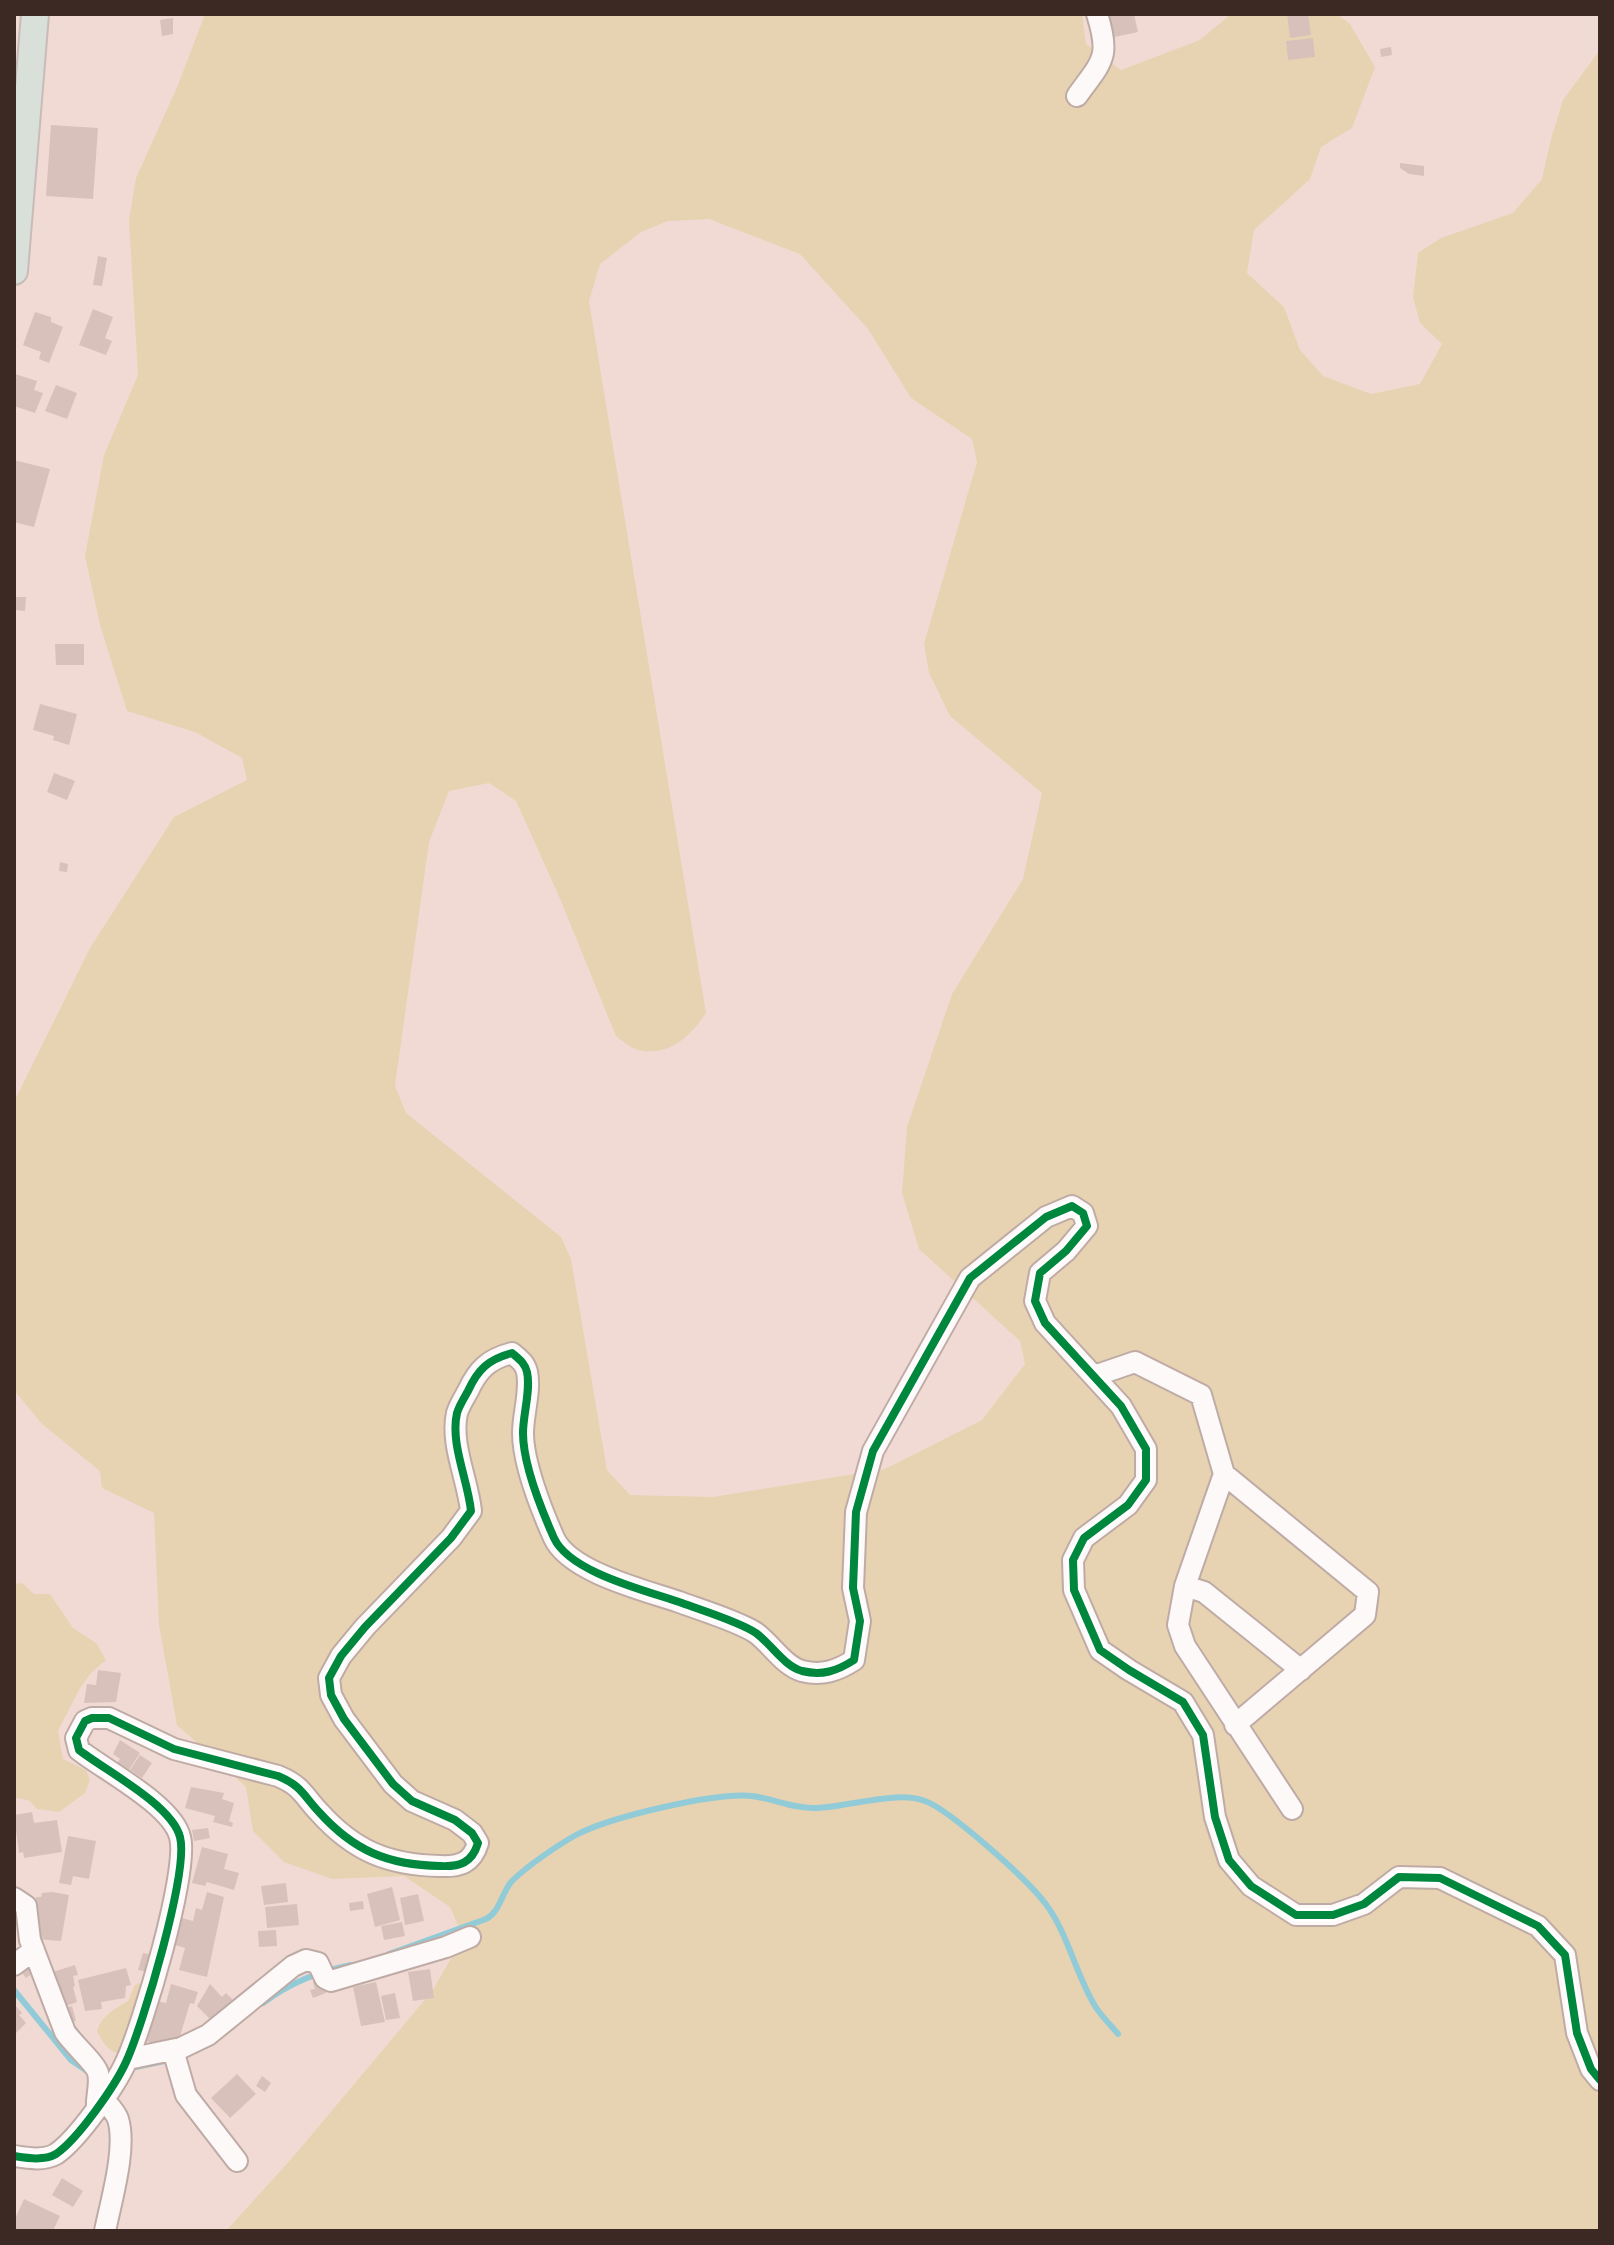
<svg xmlns="http://www.w3.org/2000/svg" width="1614" height="2245" font-family="Arial,sans-serif">
<style>
.green{fill:#e7d3b1;fill-rule:evenodd}
.lines{fill:none;stroke-linecap:round;stroke-linejoin:round}
.stream{stroke:#92cbd8;stroke-width:6}
.building{fill:#d9c1bb}
.minor-casing{stroke:#bfaba6;stroke-width:24}
.major-casing{stroke:#c8bbb8;stroke-width:30}
.minor{stroke:#fdf9f9;stroke-width:20}
.major{stroke:#d9dfd9;stroke-width:26}
.cycleway-casing{stroke:#fff;stroke-width:13}
.cycleway{stroke:#00873e;stroke-width:8}
</style>
<rect width="100%" height="100%" fill="#f1dad4"/>
<!-- green -->
<path class="green" d="M205,14H1082L1086,44L1121,70L1200,40L1231,14H1337L1350,24L1375,67L1352,128L1321,147L1310,179L1254,230L1247,273L1284,307L1300,350L1323,376L1371,394L1420,384L1442,344L1420,323L1413,297L1418,253L1441,238L1513,213L1542,179L1551,139L1563,100L1600,50V2231H226L293,2157L433,1990L463,1937L450,1907L404,1876L332,1879L284,1862L253,1831L246,1787L177,1725L159,1625L154,1513L102,1488L100,1471L42,1424L14,1390V1102L90,948L174,817L247,780L242,758L195,732L127,711L100,625L85,556L104,455L138,375L129,220L136,178L178,85ZM709,219L800,254L868,329L911,398L972,439L977,462L924,644L929,673L950,716L1042,793L1023,879L952,994L907,1127L902,1193L919,1249L1020,1341L1025,1364L982,1420L885,1469L713,1497L630,1495L607,1470L571,1259L561,1237L406,1113L395,1086L429,842L449,791L489,783L516,801L558,894L616,1036C622,1041 631,1048 638,1050C669,1057 691,1036 706,1013L589,301L600,264L641,232L668,221Z
M22,1583L34,1594H50L73,1628L96,1643L106,1660L91,1673L80,1688L58,1731L63,1759L86,1770L90,1780L85,1793L59,1812L37,1809L30,1801L14,1797V1584Z
M139,1983L143,1991L122,2050L117,2053C107,2050 102,2041 97,2031C102,2015 115,2009 128,2001L135,1985Z"/>
<g class="lines">
<!-- stream -->
<path class="stream" d="M389,1954L486,1919C501,1911 501,1893 512,1881C527,1866 558,1845 576,1835C610,1817 715,1792 752,1796C775,1799 794,1809 817,1808C848,1807 897,1790 925,1801C950,1810 1028,1880 1045,1903C1068,1933 1075,1973 1095,2006C1101,2016 1111,2025 1118,2034
M14,1990L71,2060L87,2071
M263,2003C291,1982 318,1972 351,1965
M126,2069L174,2059"/>
</g>
<!-- building -->
<path class="building" d="M1106,14H1134L1138,32L1110,38Z
M1287,14H1308L1311,35L1290,38Z
M173,18V34L162,36L160,20Z
M1313,38L1315,57L1288,60L1286,41Z
M1391,47L1392,55L1381,57L1380,49Z
M51,125L98,128L93,199L46,196Z
M1400,163L1424,166V176L1409,174L1400,168Z
M98,256L107,258L102,286L93,285Z
M93,309L113,317L105,338L112,341L106,355L79,345Z
M35,312L51,317V322L63,327L49,363L39,359L41,352L23,345Z
M15,374L37,381L34,390L43,393L35,413L14,406Z
M56,385L77,393L67,419L45,411Z
M14,460L50,469L34,527L14,522Z
M16,597H26L25,611L15,610Z
M55,644H84V665H56Z
M40,704L77,714L69,745L53,740L54,736L33,730Z
M54,773L75,781L67,800L47,792Z
M60,862L68,864L67,872L59,871Z
M98,1670L121,1673L116,1702L84,1703L87,1684L96,1685Z
M120,1740L140,1753L129,1770L117,1763L120,1759L113,1754Z
M140,1755L152,1763L142,1778L130,1770Z
M191,1787L224,1793L222,1799L234,1803L229,1821L233,1823L232,1827L213,1822L215,1816L185,1808Z
M32,1812L34,1823L57,1820L62,1852L24,1858L23,1852L19,1853L14,1815Z
M208,1828L210,1838L194,1841L192,1830Z
M68,1836L96,1841L89,1879L73,1876L71,1885L59,1883Z
M202,1847L228,1854L224,1869L239,1873L234,1890L207,1882L205,1886L192,1883Z
M286,1883L288,1902L264,1905L261,1886Z
M392,1887L400,1920L375,1927L367,1894Z
M52,1892L69,1895L61,1941L36,1939V1897H41L42,1893Z
M207,1892L224,1897L207,1977L179,1970L185,1948L175,1945L182,1918L193,1921L196,1908L202,1910Z
M418,1894L424,1921L405,1925L400,1898Z
M363,1901L364,1909L350,1911L349,1903Z
M297,1904L299,1925L267,1928L265,1907Z
M402,1922L405,1936L384,1940L381,1926Z
M276,1930L277,1946L259,1947L258,1931Z
M143,1953L153,1955L148,1972L138,1970Z
M32,1961L38,1969L26,1978L20,1970Z
M75,1965L78,1975L73,1976L75,1986L73,1987L77,2002L63,2007L53,1972Z
M126,1968L131,1985L126,1986L125,1998L101,2002L102,2009L85,2011L78,1980Z
M430,1969L434,1998L413,2001L408,1972Z
M321,1979L326,1993L313,1998L310,1990L315,1989L313,1982Z
M376,1982L385,2022L361,2026L353,1987Z
M171,1984L198,1992L194,2004L190,2003L178,2043L167,2039L165,2045L151,2048L150,2042L145,2041L157,2001L166,2003Z
M210,1984L222,1997L226,1993L233,2000L211,2020L197,2006Z
M395,1993L400,2018L386,2020L381,1996Z
M14,2004L22,2013L19,2015L26,2023L14,2035Z
M72,2006L76,2021L69,2022L65,2008Z
M237,2074L256,2094L230,2118L211,2098Z
M262,2076L271,2083L265,2092L256,2086Z
M62,2178L83,2191L73,2207L52,2195Z
M24,2199L60,2216L53,2231H21L14,2228V2221Z"/>
<g class="lines">
<!-- minor casing -->
<g class="minor-casing">
<path id="minor" d="M1077,96C1102,61 1111,58 1097,14
M1094,1376L1135,1362L1201,1395L1224,1474L1185,1586L1178,1625L1185,1646L1292,1809
M1224,1474L1368,1592L1365,1615L1235,1725
M1185,1586L1204,1592L1301,1670
M14,1898L26,1906L30,1940L65,2032C73,2044 96,2064 98,2073C101,2084 96,2096 97,2107
M14,1965L34,1950
M173,2050L186,2095L237,2161
M128,2059L181,2048L208,2035L293,1966L306,1960L318,1963L325,1978L331,1981L446,1947L470,1937
M103,2099C108,2105 115,2111 118,2119C127,2148 111,2201 105,2231
M14,2156C27,2158 44,2161 56,2154C78,2139 115,2086 126,2062C143,2025 189,1871 180,1837C172,1805 106,1771 79,1750L76,1738L85,1721L92,1718H109L174,1749L278,1776C302,1786 303,1795 319,1812C354,1851 388,1865 440,1866C460,1867 472,1863 478,1843L472,1833L455,1820L412,1801L393,1784L344,1719L331,1695L329,1678L341,1656L365,1627L451,1538L471,1511C468,1480 450,1444 457,1413C459,1406 464,1398 468,1391C478,1369 489,1359 512,1353C519,1359 525,1363 527,1372C531,1390 523,1414 523,1433C523,1463 542,1511 554,1538C570,1573 648,1591 682,1603C701,1610 740,1622 756,1633C771,1644 784,1666 802,1671C822,1676 837,1671 854,1660L860,1621L853,1588L856,1512L873,1451L970,1278L1046,1217L1072,1206L1083,1213L1087,1226L1066,1251L1040,1273L1035,1301L1045,1323L1121,1406L1146,1449V1480L1128,1505L1084,1538L1073,1560L1074,1590L1100,1650L1129,1670L1183,1702L1203,1735L1215,1817L1229,1860L1251,1886L1296,1915H1333L1364,1904L1399,1877L1440,1878L1538,1926L1565,1955L1577,2033L1591,2069L1600,2080"/>
</g>
<!-- major casing -->
<g class="major-casing">
<path id="major" d="M14,271L35,14"/>
</g>
<!-- minor -->
<use href="#minor" class="minor"/>
<!-- major -->
<use href="#major" class="major"/>
<!-- cycleway casing -->
<g class="cycleway-casing">
<path id="cycleway" d="M14,2156C27,2158 44,2161 56,2154C78,2139 115,2086 126,2062C143,2025 189,1871 180,1837C172,1805 106,1771 79,1750L76,1738L85,1721L92,1718H109L174,1749L278,1776C302,1786 303,1795 319,1812C354,1851 388,1865 440,1866C460,1867 472,1863 478,1843L472,1833L455,1820L412,1801L393,1784L344,1719L331,1695L329,1678L341,1656L365,1627L451,1538L471,1511C468,1480 450,1444 457,1413C459,1406 464,1398 468,1391C478,1369 489,1359 512,1353C519,1359 525,1363 527,1372C531,1390 523,1414 523,1433C523,1463 542,1511 554,1538C570,1573 648,1591 682,1603C701,1610 740,1622 756,1633C771,1644 784,1666 802,1671C822,1676 837,1671 854,1660L860,1621L853,1588L856,1512L873,1451L970,1278L1046,1217L1072,1206L1083,1213L1087,1226L1066,1251L1040,1273L1035,1301L1045,1323L1121,1406L1146,1449V1480L1128,1505L1084,1538L1073,1560L1074,1590L1100,1650L1129,1670L1183,1702L1203,1735L1215,1817L1229,1860L1251,1886L1296,1915H1333L1364,1904L1399,1877L1440,1878L1538,1926L1565,1955L1577,2033L1591,2069L1600,2080"/>
</g>
<!-- cycleway -->
<use href="#cycleway" class="cycleway"/>
</g>
<!-- border -->
<rect width="1614" height="2245" fill="none" stroke="#3c2924" stroke-width="32"/>
</svg>
